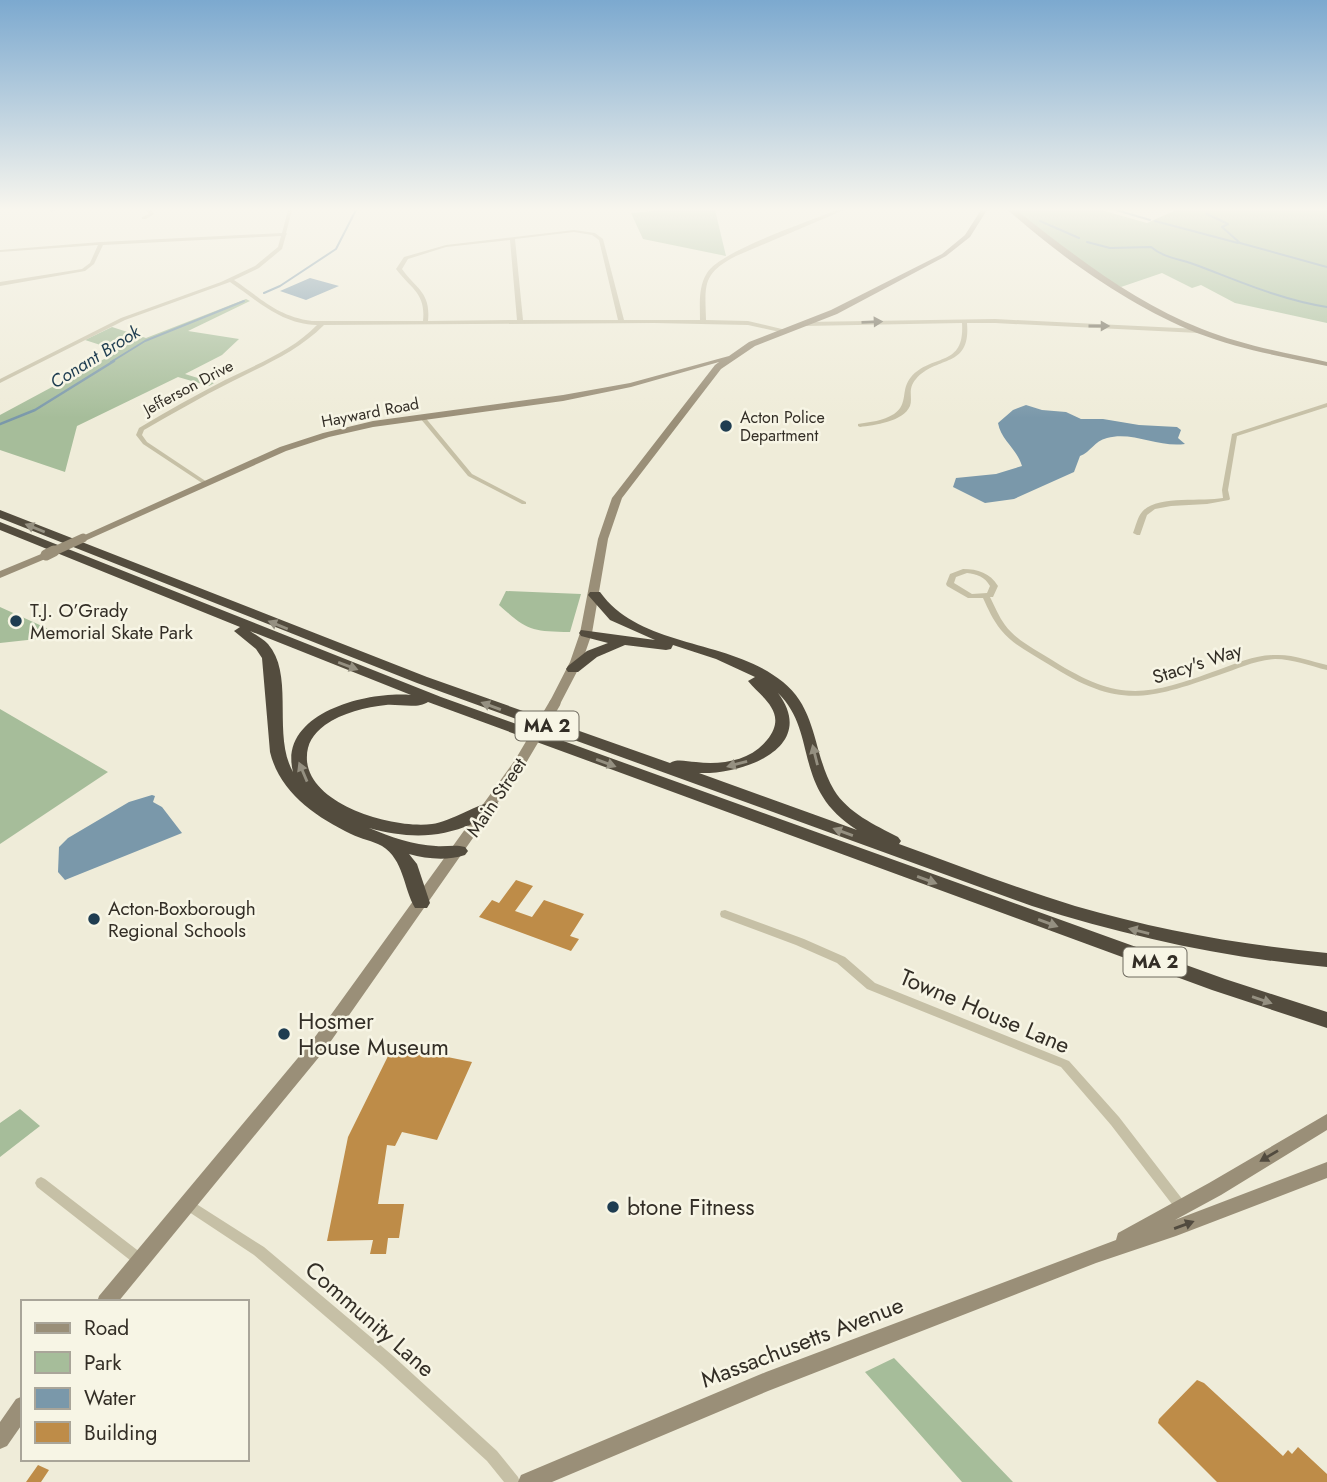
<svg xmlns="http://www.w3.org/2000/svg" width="1327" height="1482" font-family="Jost,sans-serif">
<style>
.green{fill:#a6bd9a}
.water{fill:#7a98aa}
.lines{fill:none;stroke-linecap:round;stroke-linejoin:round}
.stream-far1{stroke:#7a98aa;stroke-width:2}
.stream{stroke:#7a98aa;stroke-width:2.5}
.building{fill:#be8c48}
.street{fill:#c6c0a6;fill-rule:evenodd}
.secondary{fill:#9a8f78;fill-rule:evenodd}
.highway{fill:#534c3e;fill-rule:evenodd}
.secondary-bridge-far1{stroke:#9a8f78;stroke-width:9}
.secondary-bridge{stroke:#9a8f78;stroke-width:11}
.oneway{fill:#757060}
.oneway2{fill:#959081}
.oneway3{fill:#524b3f}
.poi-dot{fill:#1f3d51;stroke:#f7f5e5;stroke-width:2.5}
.labels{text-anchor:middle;stroke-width:5;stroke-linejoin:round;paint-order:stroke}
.far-street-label{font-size:16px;fill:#332e26;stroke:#f7f5e5}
.far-poi-label{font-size:16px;fill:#332e26;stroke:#f7f5e5;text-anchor:start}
.far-water-label{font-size:18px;font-style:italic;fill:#1f3d51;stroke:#f7f5e5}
.shield{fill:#f7f5e5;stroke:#6e6a5f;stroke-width:2}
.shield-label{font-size:18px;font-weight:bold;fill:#332e26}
.poi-label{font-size:19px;fill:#332e26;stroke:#f7f5e5;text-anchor:start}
.street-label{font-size:19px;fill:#332e26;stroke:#f7f5e5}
.near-street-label{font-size:23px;fill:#332e26;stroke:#f7f5e5}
.near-poi-label{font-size:23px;fill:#332e26;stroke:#f7f5e5;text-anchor:start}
</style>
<rect width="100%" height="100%" fill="#efecd9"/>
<!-- green -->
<path class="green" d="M665,210H715L726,256L643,239L631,213Z
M1014,210H1101L1147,223L1176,210H1327V323L1235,303L1201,285L1192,288L1162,273L1121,287L1105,279Z
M246,299L250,301L188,331L239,339L222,355L185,374L214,383L209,386L178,377L77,426L65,472L0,450V415L119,351L85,340L112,327L146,338Z
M506,591L581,594L570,632C531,631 528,631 499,605Z
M0,607L64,636L0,643Z
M0,709L108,772L0,844Z
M20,1109L40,1126L0,1157V1123Z
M894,1358L1013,1482H962L865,1372Z"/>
<!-- water -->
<path class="water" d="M310,278L339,286L306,300L280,291Z
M1026,405L1042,410L1066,412L1081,419H1103L1139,425L1177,427L1181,430L1178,438L1185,444C1159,448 1133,431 1107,438C1094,441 1091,452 1080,456L1074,472L1014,499L985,503L953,487L956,478L996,474L1022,466C1017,449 1001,440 998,423L1013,410Z
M152,795L155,796L153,802L162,807L182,833L65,880L58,872L59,847L68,838L129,802Z"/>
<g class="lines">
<!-- stream-far1 -->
<path class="stream-far1" d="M1116,210L1150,220
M1206,210L1207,214L1228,224L1222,227L1240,243L1327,267
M1040,221L1079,238
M1155,221L1238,243
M1087,242L1110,248L1151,247C1164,258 1180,259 1196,265C1239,281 1281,300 1327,307
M264,293L280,286L336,249L356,210
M111,362L145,341L244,301"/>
<!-- stream -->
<path class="stream" d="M0,424L35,410L114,361"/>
</g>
<!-- building -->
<path class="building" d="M516,880L533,886L515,911L532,917L544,900L584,914L570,936L579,939L571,951L479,917L492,900L499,903Z
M393,1046L472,1062L437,1140L402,1132L395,1146L387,1145L378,1204H404L399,1238H388L386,1254H370L373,1240L327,1241L348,1137Z
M1197,1380L1204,1383L1283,1456L1288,1450L1292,1454L1298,1447L1327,1474V1482H1217L1158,1423L1159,1419Z
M38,1465L49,1470L41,1482H26Z"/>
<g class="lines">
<!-- street -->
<path class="street" d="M49,210H57L51,212Z
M146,210H151L154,214L146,219H142V217L149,214Z
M288,210H292L286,233L287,234L286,235L282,249L259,268L234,280C262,299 277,316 312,321H423C426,293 411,289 396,269L404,257L446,245L574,230L595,233L603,239L624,320H700C700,305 698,287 707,273C720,251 810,221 837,210H844L736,256C702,274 705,284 706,320L748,321L786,330L787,331L784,333L748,325L654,323L324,325C297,352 264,365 231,382C201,397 172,414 144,430L142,435L147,442L207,482V484L205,485L143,444L136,435L139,428C167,411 196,395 225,380C257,364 292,351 317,325C281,324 258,301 230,282L125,320L0,383V379L121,318L221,282L255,266L278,247L281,236L103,245L94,264L85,271L0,286V282L82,269L90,263L98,245L0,252V250L101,242L282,233ZM574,232L592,235L599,240L618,320H523L515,239ZM510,240L517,320L428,321C431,292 416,289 402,269L408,259L446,247Z
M995,319L1199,329L1202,331L1199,333L995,323H967C971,369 937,355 916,379C907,389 913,397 910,406C903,422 874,425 860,427L858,426V424C870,422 883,421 894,414C909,404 900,390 911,377C932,353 965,368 962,323L804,326L801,324L804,322Z
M1327,403V407L1237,436L1228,490L1230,499L1229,500L1207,504L1171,506L1155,509L1147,515L1140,535H1137L1133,533C1136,526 1137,518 1142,512C1156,495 1202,502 1223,498L1222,490L1232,434Z
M420,416H424L472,474L526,502V504H522L468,476L420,418Z
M963,569C978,569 990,573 998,586L993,597H990C995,607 999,617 1005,625C1017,641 1036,650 1052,660C1120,703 1146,696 1218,670C1237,663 1255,655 1275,655C1293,654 1310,661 1327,665V670C1310,666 1293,659 1275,659C1255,660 1237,669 1219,675C1145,701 1117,708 1048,664C1032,654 1013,645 1001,630C993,620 988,609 983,598H968L947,586L946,584L950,574ZM967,573C977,574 985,577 990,586L987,593L972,594L954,583L956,577Z
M725,910L804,939L845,957L875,983L1069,1061L1119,1117L1186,1204L1188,1208L1186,1212L1182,1214L1178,1212L1111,1125L1061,1067L867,989L837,963L796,945L721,917L720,914L721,911Z
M41,1177L45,1179L145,1256L146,1260L145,1264L140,1266L135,1264L37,1187L35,1183L37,1179Z
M187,1198L264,1247L392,1355L497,1451L518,1477L520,1482H504L487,1461L382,1365L254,1255L183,1208L181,1204L183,1200Z"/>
<!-- secondary -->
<path class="secondary" d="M981,210H987L970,237L946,256L837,314L755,346L721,369L622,498L608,539L592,633L582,662L559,706H551L549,703L570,662L580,633L598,539L612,498L715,365L719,362L631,387L563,401L373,427L329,437L286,451L87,540H79L78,538L280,447L323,433L373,421L563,395L630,383L729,356L749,342L831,310L942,254L965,235Z
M1008,210H1016C1074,255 1133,302 1202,329C1242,345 1285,353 1327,362V366C1283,357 1239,349 1197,333C1132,307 1060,257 1008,210Z
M46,552L51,555L50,557L0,578V571Z
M522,755L528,759L526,762L324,1051L118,1302H97L99,1296L312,1041L518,756Z
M1327,1114V1130L1221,1195L1175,1220L1327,1162V1178L1176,1236L1096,1263L768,1391L552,1482H518L521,1475L766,1372L1116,1240L1118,1233L1209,1183Z
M23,1396V1423L7,1446L0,1449V1422L16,1399Z"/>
<!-- highway -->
<path class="highway" d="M0,510L427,677L670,763C678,758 687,762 696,762C721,765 750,761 767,740C789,713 762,698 748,681L755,677L716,659L673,645L671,649L666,650L625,645L597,657L578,672H568L566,669L568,666L587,651L608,643L581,636L579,633L581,630L655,640L610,620L588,595L590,592H600C641,649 729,638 783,682C818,710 813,755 834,790C848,813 875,825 898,837L901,841L899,844C957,865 1016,888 1075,906C1158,930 1241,945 1327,953V967C1226,958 1129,937 1032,906L417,683L0,518ZM778,693C819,733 791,788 857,830L699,773C742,775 819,748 778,693Z
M0,522L441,697L1225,979L1327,1012V1028L1212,990L428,702C418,709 399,704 386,705C366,707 342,713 325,725C312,735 306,745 307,761C311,806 395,829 432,824C451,822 485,799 497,802L499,806C493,814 482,820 472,824C437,839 406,838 369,828C391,837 413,845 436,846C446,847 455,844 465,847L468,851L465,855C447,861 427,859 409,854L417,864L430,903L427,908H415C403,887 404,860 382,846C373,841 361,839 351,834C316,817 280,793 270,752L262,658L256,649L234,631L240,627L0,530ZM250,631L411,695C367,691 278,713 293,772C272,735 295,675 268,644C263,639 256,635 250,631Z"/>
<!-- secondary-bridge-far1 -->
<path class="secondary-bridge-far1" d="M50,553L83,538"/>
<!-- secondary-bridge -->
<path class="secondary-bridge" d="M46,555L54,551
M522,759L555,703"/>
</g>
<!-- one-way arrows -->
<defs><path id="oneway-solid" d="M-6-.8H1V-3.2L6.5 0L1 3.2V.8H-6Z" transform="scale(1.75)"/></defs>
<g class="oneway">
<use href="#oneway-solid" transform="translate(872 322) rotate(-2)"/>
<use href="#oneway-solid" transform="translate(1099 326)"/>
</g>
<g class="oneway2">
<use href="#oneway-solid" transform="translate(35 528) rotate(-158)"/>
<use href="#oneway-solid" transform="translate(278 625) rotate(-158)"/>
<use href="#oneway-solid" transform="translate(348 666) rotate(21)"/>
<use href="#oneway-solid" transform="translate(491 706) rotate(-160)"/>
<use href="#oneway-solid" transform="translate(815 755) rotate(-104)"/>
<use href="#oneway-solid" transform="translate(606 763) rotate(20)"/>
<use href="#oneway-solid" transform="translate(737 764) rotate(165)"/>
<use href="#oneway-solid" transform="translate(303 772) rotate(-113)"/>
<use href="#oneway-solid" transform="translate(843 832) rotate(-160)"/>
<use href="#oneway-solid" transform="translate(927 880) rotate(20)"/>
<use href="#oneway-solid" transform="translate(1048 923) rotate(20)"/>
<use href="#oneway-solid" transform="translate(1139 931) rotate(-166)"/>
<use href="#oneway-solid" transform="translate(1262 1000) rotate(19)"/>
</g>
<g class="oneway3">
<use href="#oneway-solid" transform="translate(1269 1156) rotate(149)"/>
<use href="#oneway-solid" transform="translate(1184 1225) rotate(-20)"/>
</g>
<!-- sky -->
<linearGradient id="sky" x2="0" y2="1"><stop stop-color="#7ca9cf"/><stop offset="0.5" stop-color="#f8f6ee"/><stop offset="1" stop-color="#f8f6ee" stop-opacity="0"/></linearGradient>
<rect width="1327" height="418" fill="url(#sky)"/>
<!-- markers -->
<g class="poi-dot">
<circle cx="726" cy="426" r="7"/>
<circle cx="16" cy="621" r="7"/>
<circle cx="94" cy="919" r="7"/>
<circle cx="284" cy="1034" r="7"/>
<circle cx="613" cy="1207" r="7"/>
</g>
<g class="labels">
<!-- far-street labels -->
<g class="far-street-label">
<text transform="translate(188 387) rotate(-28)" y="6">Jefferson Drive</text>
<text transform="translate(370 412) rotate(-11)" y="6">Hayward Road</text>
</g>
<!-- far-poi labels -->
<g class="far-poi-label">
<text x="740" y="423">Acton Police<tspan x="740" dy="18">Department</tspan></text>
</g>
<!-- far-water labels -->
<g class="far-water-label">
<text transform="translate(95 357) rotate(-32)" y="6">Conant Brook</text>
</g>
<!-- shield labels -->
<g class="shield">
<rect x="515.5" y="711.5" width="63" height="29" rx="5"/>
<rect x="1123.5" y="947.5" width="63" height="29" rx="5"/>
</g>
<g class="shield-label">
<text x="547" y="732">MA 2</text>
<text x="1155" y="968">MA 2</text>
</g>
<!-- poi labels -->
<g class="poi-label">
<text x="30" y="617">T.J. O’Grady<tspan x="30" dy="22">Memorial Skate Park</tspan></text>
<text x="108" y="915">Acton-Boxborough<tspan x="108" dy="22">Regional Schools</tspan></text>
</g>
<!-- street labels -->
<g class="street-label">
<text transform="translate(1197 663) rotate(-18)" y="7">Stacy's Way</text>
<text transform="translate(496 797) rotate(-56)" y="7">Main Street</text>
</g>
<!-- near-street labels -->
<g class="near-street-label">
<text transform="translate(985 1011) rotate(23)" y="8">Towne House Lane</text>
<text transform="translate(370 1319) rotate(41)" y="8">Community Lane</text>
<text transform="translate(802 1342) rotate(-21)" y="8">Massachusetts Avenue</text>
</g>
<!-- near-poi labels -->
<g class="near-poi-label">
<text x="298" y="1029">Hosmer<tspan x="298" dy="26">House Museum</tspan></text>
<text x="627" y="1215">btone Fitness</text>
</g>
</g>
<!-- legend -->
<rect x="21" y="1300" width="228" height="161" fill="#f7f5e5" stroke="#a9a599" stroke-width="2"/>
<rect x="35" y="1323" width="35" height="10" fill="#9a8f78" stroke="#a9a599" stroke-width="2"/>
<text x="84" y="1335" font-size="21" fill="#332e26">Road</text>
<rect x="35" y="1352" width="35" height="21" fill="#a6bd9a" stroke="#a9a599" stroke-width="2"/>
<text x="84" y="1370" font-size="21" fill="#332e26">Park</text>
<rect x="35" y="1388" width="35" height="21" fill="#7a98aa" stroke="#a9a599" stroke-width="2"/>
<text x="84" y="1405" font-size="21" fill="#332e26">Water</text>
<rect x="35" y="1422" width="35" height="21" fill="#be8c48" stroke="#a9a599" stroke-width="2"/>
<text x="84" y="1440" font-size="21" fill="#332e26">Building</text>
</svg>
